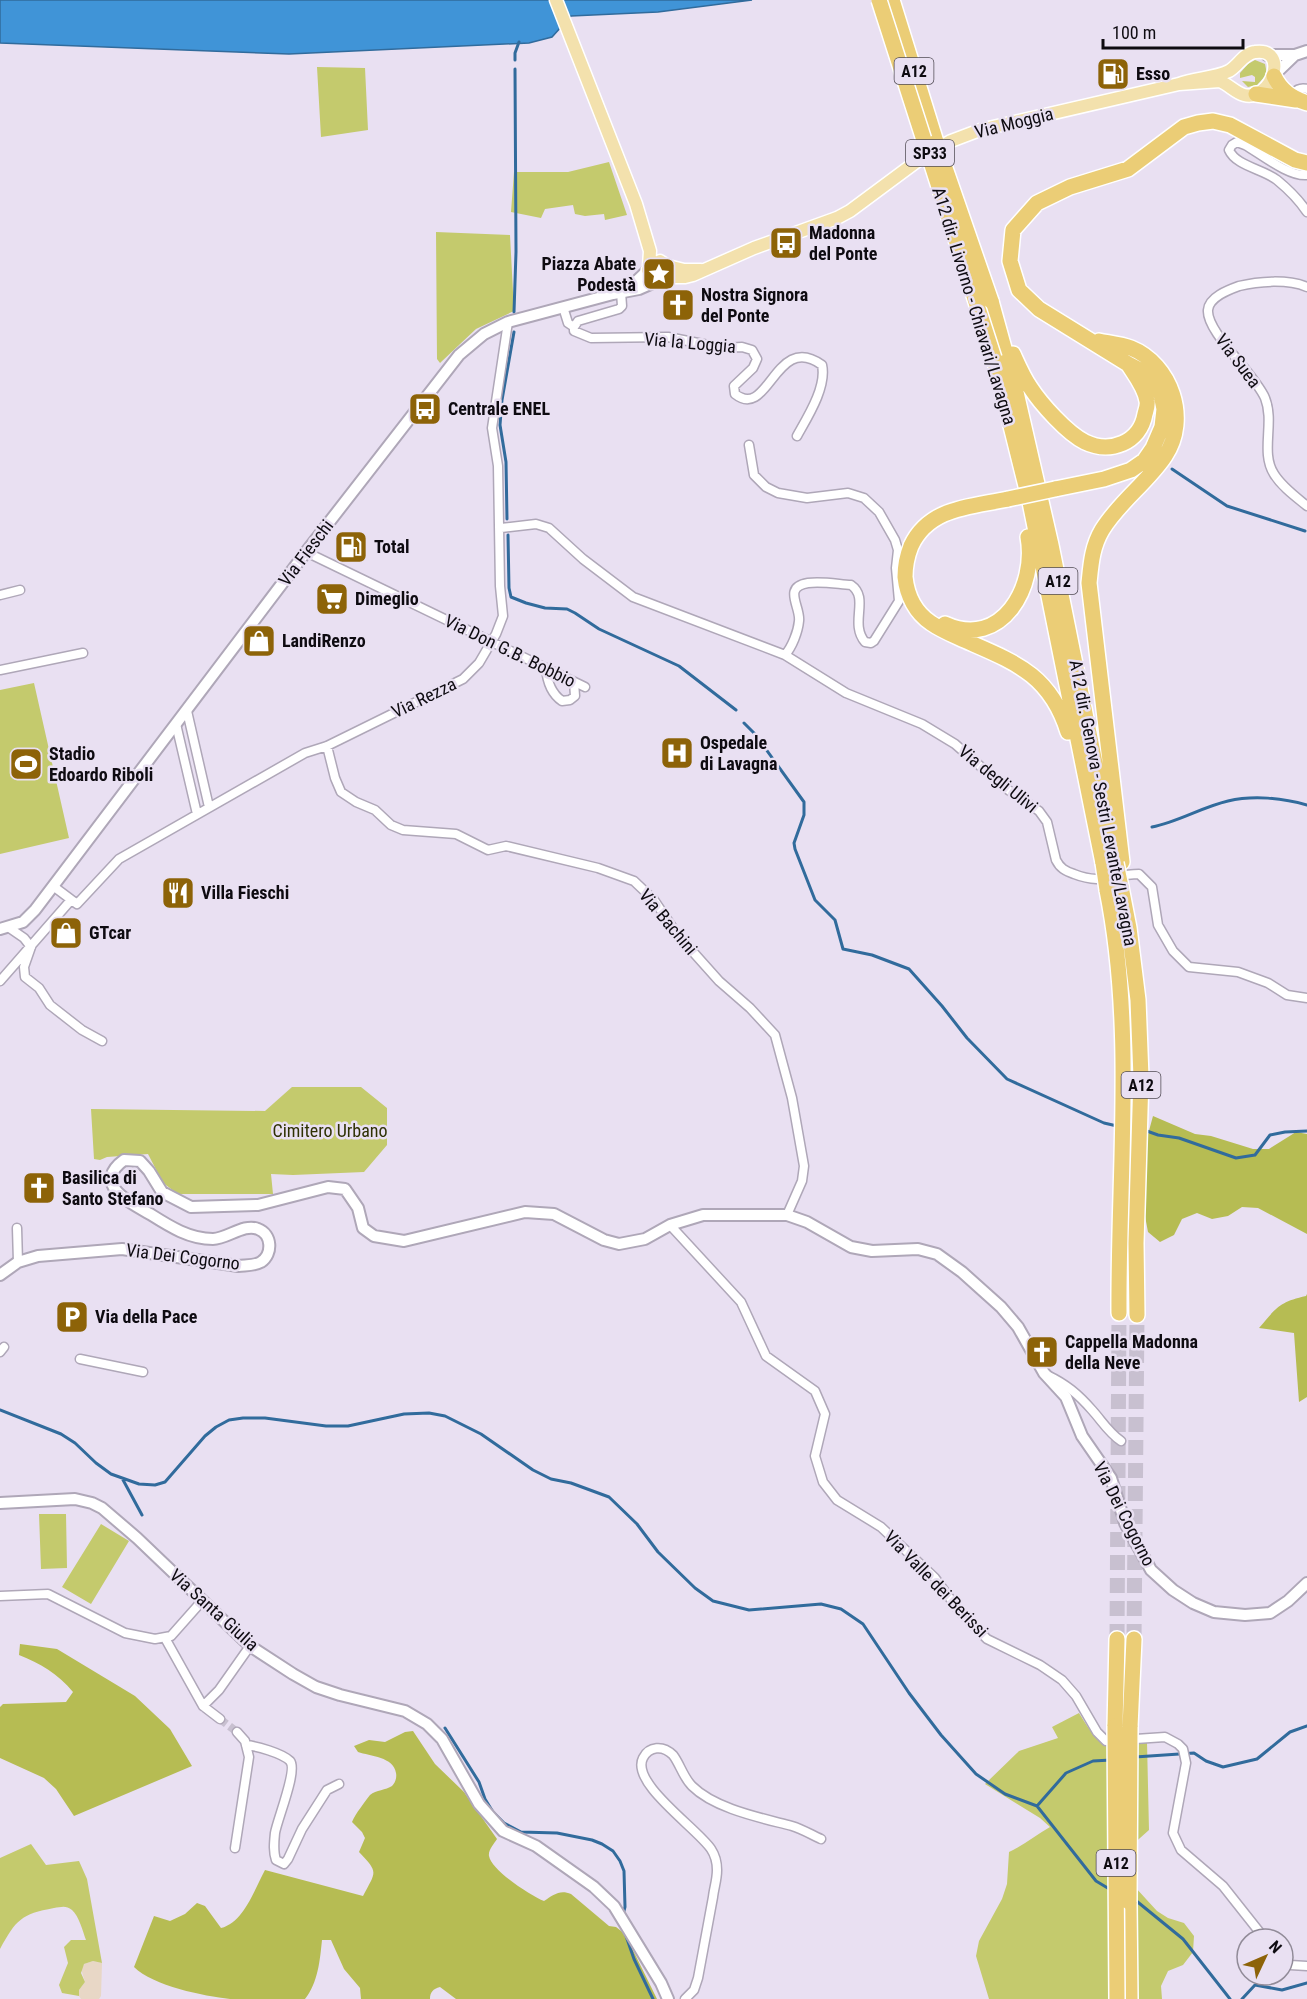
<svg xmlns="http://www.w3.org/2000/svg" width="1307" height="1999" font-family="'Roboto Condensed',sans-serif">
<style>
.industrial{fill:#e8d7c6}
.green{fill:#c4ca6d}
.forest{fill:#b6bc53}
.water{fill:#4094d7;stroke:#316b9c;stroke-width:1.5}
.lines{fill:none;stroke-linecap:round;stroke-linejoin:round}
.stream{stroke:#316b9c;stroke-width:3}
.street-tunnel{stroke:#c8c0d0;stroke-width:8;stroke-dasharray:8 4;stroke-linecap:butt}
.highway-tunnel{stroke:#c8c0d0;stroke-width:15;stroke-dasharray:15 8;stroke-linecap:butt}
.street-casing{stroke:#afa7b8;stroke-width:11}
.secondary-casing{stroke:#afa7b8;stroke-width:14}
.primary-casing{stroke:#fff;stroke-width:15}
.highway-casing{stroke:#fff;stroke-width:18}
.street{stroke:#fff;stroke-width:8}
.secondary{stroke:#fff;stroke-width:10}
.primary{stroke:#f3e1ad;stroke-width:12}
.highway{stroke:#ebcd76;stroke-width:15}
.highway-bridge-casing{stroke:#fff;stroke-width:18;stroke-linecap:butt}
.highway-bridge{stroke:#ebcd76;stroke-width:15}
.labels{text-anchor:middle;stroke-width:5;stroke-linejoin:round;paint-order:stroke}
.shield{fill:#e9e0f2;stroke:#504b54;stroke-width:1.5}
.shield-label{font-size:16px;font-weight:bold;fill:#0e0b11}
.poi-label{font-size:18px;font-weight:bold;fill:#0e0b11;stroke:#e9e0f2;text-anchor:start}
.street-label{font-size:18px;fill:#0e0b11;stroke:#e9e0f2}
.park-label{font-size:18px;fill:#2f3103;stroke:#e9e0f2}
</style>
<rect width="100%" height="100%" fill="#e9e0f2"/>
<!-- industrial -->
<path class="industrial" d="M93,1961L102,1963L101,1996L99,1999H81L79,1996V1990L85,1982L81,1969L84,1964Z"/>
<!-- green -->
<path class="green" d="M1255,60L1265,64L1267,74L1257,85L1248,87L1242,81L1255,82V77L1252,75L1240,78V73L1248,64Z
M317,67L365,68L368,130L321,137Z
M609,162L627,215L605,220L604,214L585,216L575,214L573,205L545,209L541,218L511,212L514,172H568Z
M436,232L510,235L514,311L476,329L440,363L437,359Z
M34,683L69,838L0,854V690Z
M292,1087H361L387,1108V1145L364,1172L293,1175L271,1174L273,1194H178L163,1183L148,1154L107,1157L100,1160L94,1159L91,1109L265,1111Z
M39,1514H66L67,1568L41,1569Z
M101,1524L129,1541L91,1604L62,1587Z
M1079,1713C1102,1751 1105,1746 1147,1742L1149,1830L1121,1855L1135,1887L1157,1911L1168,1918L1184,1923L1194,1936L1193,1952L1183,1965L1168,1971L1161,1986L1162,1999H989L976,1956L979,1941L1002,1899L1007,1884L1009,1852C1024,1845 1036,1835 1050,1827L1040,1818L985,1784L1019,1751L1058,1738L1052,1727Z
M31,1844L46,1865L79,1861L87,1879L102,1963L93,1961L84,1964L81,1973L85,1982L79,1990V1996L62,1993L59,1985L68,1963L64,1947L71,1940H86C83,1932 79,1916 72,1910C66,1905 61,1907 54,1908C21,1914 16,1920 0,1949V1858Z"/>
<!-- forest -->
<path class="forest" d="M1153,1116L1195,1134L1211,1136L1253,1149H1269L1296,1132L1307,1134V1234L1258,1208L1242,1207L1228,1216L1212,1219L1197,1213L1182,1219L1174,1235L1160,1242L1148,1232L1145,1216L1147,1138Z
M1307,1294V1397L1299,1402L1294,1333L1259,1328C1276,1308 1279,1302 1306,1296Z
M20,1644L57,1649L135,1696L170,1729L192,1766L74,1816L56,1789L44,1778L0,1758V1707L3,1704L66,1702L73,1692C58,1674 40,1663 19,1655Z
M413,1731L435,1764L464,1792L497,1839C494,1844 488,1850 489,1856C491,1870 531,1896 544,1901C553,1895 560,1889 571,1894L609,1926L616,1927L625,1934L657,1999H456L440,1987C433,1989 430,1992 430,1999H361L360,1988L344,1969L331,1940H322C320,1960 318,1983 305,1999C280,1999 254,1999 230,1999C204,1996 153,1986 134,1967L154,1916L170,1921L185,1914L197,1903L205,1906L221,1928C244,1922 254,1890 265,1870L363,1896C376,1871 379,1873 359,1852L365,1838L362,1832L352,1822C356,1813 364,1803 370,1795C376,1790 386,1790 392,1786C395,1783 397,1778 396,1773C394,1757 370,1756 358,1752L354,1746L369,1740L385,1742L405,1732Z"/>
<!-- water -->
<path class="water" d="M0,0H752L658,12L571,16L552,37L529,43L289,54L0,43Z"/>
<g class="lines">
<!-- stream -->
<path class="stream" d="M515,60V53L519,42
M514,312L516,252L515,69
M1172,469L1227,506L1305,531
M507,519L506,462L500,425L502,400L514,332
M508,535L509,588L511,597L526,603L545,608L567,609L575,613L599,629L679,666L736,710
M744,723L755,734L804,802V815L794,843L795,849L815,900L835,920L843,949L872,955L909,969L942,1006L967,1038L1007,1079L1104,1123L1117,1126
M1152,827C1178,822 1202,807 1228,801C1253,795 1283,798 1307,805
M1144,1130L1158,1135L1179,1138L1236,1158L1255,1155L1270,1135L1285,1132L1307,1131
M0,1410L61,1434L75,1443L96,1463L111,1474L139,1484L155,1485L165,1482L205,1436L216,1427L229,1420L243,1418H265L326,1426H348L404,1414L429,1413L445,1416L481,1434L533,1470L551,1479L571,1483L609,1497L637,1524L658,1552L695,1588L713,1601L749,1610L821,1604L841,1609L863,1624L909,1693L941,1735L976,1774L1005,1794L1037,1806L1096,1881L1111,1890
M122,1478L142,1515
M445,1728L479,1782L485,1799L493,1812L504,1823L521,1832L557,1833L592,1840L602,1844L613,1851L620,1861L624,1871L625,1907L623,1915
M1135,1757L1194,1753L1206,1761L1223,1767L1257,1759L1290,1732L1307,1726
M1037,1806L1066,1773L1093,1761L1111,1760
M1134,1899L1183,1939L1230,1999
M625,1933L634,1959L653,1999
M1242,1999L1255,1985L1282,1990L1307,1983"/>
<!-- street-tunnel -->
<path class="street-tunnel" d="M220,1719L237,1732"/>
<!-- highway-tunnel -->
<path class="highway-tunnel" d="M1117,1639L1119,1313
M1134,1639L1137,1315"/>
<!-- street casing -->
<g class="street-casing">
<path id="street" d="M1291,96C1296,90 1300,87 1307,89
M1307,175C1289,177 1261,154 1245,145L1237,142L1232,145L1229,150C1236,166 1263,169 1277,180C1288,189 1299,200 1307,212
M1307,287C1288,279 1259,281 1239,286C1228,290 1209,297 1208,310C1206,332 1255,374 1265,398C1275,423 1260,452 1274,474C1282,487 1296,497 1307,506
M563,307L568,323L574,327V331L591,338L668,337L723,348L742,347L752,350L757,359L753,368L734,386L735,394C769,421 775,331 822,365C827,387 807,418 797,436
M574,327L578,321L619,309L622,306L621,292
M749,445L754,475L766,487L778,493L807,498L848,493L864,498L879,512L895,540L898,550L896,568L899,601L874,641L871,643L865,642C849,623 870,598 851,585C837,584 821,581 808,583C782,587 801,607 799,621C798,632 792,647 785,655
M501,528L536,524L549,528L583,559L633,597L785,655L846,693L922,724L955,744L1004,787L1039,811L1047,822L1056,860C1060,868 1065,871 1074,874C1102,885 1112,874 1139,874L1152,887L1158,925L1173,951L1189,967L1238,972L1268,983L1287,995L1307,998
M306,552L585,687
M0,595L20,590
M546,668C547,681 552,694 562,701L570,700L575,696L574,682
M0,670L83,653
M187,711L209,807
M176,724L197,814
M327,746L335,778L341,792L356,802L375,810L391,825L403,830L456,834L488,850L506,846L598,868L634,881L654,900L677,934L719,981L750,1008L775,1035L792,1098L804,1166L802,1181L787,1215
M53,886L77,904L119,859L305,753L327,746L463,679L479,663L496,634L503,616L500,586L498,466L492,428L508,322
M8,927L24,938L31,947
M31,947L24,967L25,977L39,988L50,1005L82,1030L102,1041
M0,981L71,900
M670,1225L741,1302L766,1356L815,1391L825,1414L815,1456L823,1482L837,1500L881,1527L935,1578L960,1612L987,1639L1040,1665L1062,1680L1076,1696L1097,1732L1106,1741L1165,1737L1178,1744L1183,1749L1186,1763L1173,1833L1181,1850L1223,1886L1265,1939
M17,1228L18,1262
M0,1352L4,1347
M80,1359L143,1372
M1047,1375C1066,1384 1078,1394 1092,1410C1102,1421 1108,1432 1121,1441
M0,1596L48,1594L125,1633L155,1639L171,1636L202,1601
M165,1638L203,1706L220,1719
M203,1706L219,1690L250,1646
M246,1745C256,1746 282,1753 290,1761C298,1770 277,1820 275,1833C274,1843 273,1851 276,1860L284,1864L288,1859L302,1829L327,1790L339,1784
M235,1848L249,1757L245,1741L237,1732
M1283,1962L1290,1965L1307,1966
M685,1999L694,1990L698,1978C703,1951 708,1924 713,1897C714,1888 717,1880 717,1870C717,1863 715,1855 711,1849C698,1829 630,1783 643,1758C649,1746 663,1745 673,1755C680,1764 683,1777 692,1786C715,1809 762,1818 792,1826C802,1829 812,1835 821,1839"/>
</g>
<!-- secondary casing -->
<g class="secondary-casing">
<path id="secondary" d="M1267,55H1295L1307,51
M1275,74L1295,55
M626,291L648,270
M0,929L23,922L35,910L306,552L459,355L484,334L508,322L613,294L639,289L655,282
M0,1275L18,1262L38,1256L122,1249L238,1266C246,1265 254,1266 261,1262C273,1254 272,1234 258,1229C244,1223 227,1239 213,1239C189,1239 169,1226 150,1214C130,1203 91,1184 124,1160L140,1161L149,1171L162,1192L191,1207L258,1205L328,1187L345,1189L358,1208L363,1228L374,1236L404,1241L525,1212L554,1214L604,1240L619,1244L645,1239L670,1225L703,1215H787L807,1222L851,1247L872,1251L918,1249L937,1254L962,1272L1001,1307L1018,1327L1044,1373L1066,1397L1082,1436L1111,1478L1125,1523L1151,1570L1173,1590L1193,1603L1214,1612L1245,1615L1270,1613L1288,1601L1307,1583
M0,1503L75,1499L92,1503L102,1508L137,1538L250,1646L293,1674L316,1687L340,1695L405,1711L427,1724L442,1739L479,1804L503,1831L536,1846L594,1887L614,1906L661,1983L668,1999"/>
</g>
<!-- primary casing -->
<g class="primary-casing">
<path id="primary" d="M556,0L636,204L650,251L649,266
M701,270H684L668,266L660,261L652,265L648,270L655,282L663,281L669,277H685L693,275L754,248L837,218L850,211L916,162L951,141L980,130L1179,84C1195,78 1215,78 1229,71C1238,66 1244,53 1255,52C1290,47 1272,102 1244,95C1236,93 1229,85 1220,81L1179,84"/>
</g>
<!-- highway casing -->
<g class="highway-casing">
<path id="highway" d="M892,0L936,142
M1274,76C1281,91 1292,98 1307,103
M1256,94L1296,100
M991,301L1015,388L1051,545L1111,842
M1099,341C1109,343 1121,344 1131,348C1171,364 1190,419 1165,456C1147,483 1119,502 1102,530C1092,547 1091,564 1089,583L1122,862
M1013,354C1018,365 1023,377 1030,387C1041,404 1067,433 1085,442C1110,454 1140,443 1145,414C1146,410 1148,405 1147,401C1145,387 1135,375 1128,364
M994,358L1030,502L1103,863
M1055,489L1104,479L1131,470L1144,461L1153,448L1162,427L1164,409L1161,394L1149,375L1128,364L1039,309L1019,290L1010,261L1013,230L1037,203L1070,187L1128,169L1184,127L1198,123L1213,121L1230,125L1295,160L1307,163
M1008,499C971,507 929,507 911,546C907,556 905,567 905,577C907,596 916,613 931,623C941,630 953,635 964,640C1014,662 1050,674 1068,732
M945,624C1002,650 1037,586 1028,537
M1121,887L1129,928L1138,1000L1141,1077L1136,1243L1137,1315
M1107,890C1135,1029 1118,1172 1119,1313
M1115,1726L1117,1639
M1130,1727L1134,1639
M1129,1902L1130,1999"/>
</g>
<!-- street -->
<use href="#street" class="street"/>
<!-- secondary -->
<use href="#secondary" class="secondary"/>
<!-- primary -->
<use href="#primary" class="primary"/>
<!-- highway -->
<use href="#highway" class="highway"/>
<!-- highway-bridge casing -->
<g class="highway-bridge-casing">
<path id="highway-bridge" d="M879,0L994,358
M936,142L991,301
M1008,499L1055,489
M1103,863L1107,890
M1116,863L1121,887
M1115,1726L1117,1999
M1129,1902L1130,1727"/>
</g>
<!-- highway-bridge -->
<use href="#highway-bridge" class="highway-bridge"/>
</g>
<!-- icons -->
<defs>
<g id="fuel-square" transform="scale(1.725)"><rect x="-9" y="-9" width="18" height="18" rx="4" fill="#8d6308" stroke="#e9e0f2"/><path d="M-5.5-6h7V0h2V4h1.3V-2.5L3-4.5l.8-.8L6-3V5H2.5V1h-1V6h-7ZM-4.2-4.7v3.2H.2V-4.7Z" fill="#fff"/></g>
<g id="bus-square" transform="scale(1.725)"><rect x="-9" y="-9" width="18" height="18" rx="4" fill="#8d6308" stroke="#e9e0f2"/><path d="M-5-6H5V4H4V6H2V4H-2V6H-4V4H-5ZM-3.5-4V0h7V-4ZM-3.5 1.2v1.5H-2V1.2ZM2 1.2v1.5H3.5V1.2Z" fill="#fff"/></g>
<g id="sight-square" transform="scale(1.725)"><rect x="-9" y="-9" width="18" height="18" rx="4" fill="#8d6308" stroke="#e9e0f2"/><path d="M0-6L1.8-2.2L6-1.7L2.9 1.2L3.7 5.4L0 3.3L-3.7 5.4L-2.9 1.2L-6-1.7L-1.8-2.2Z" fill="#fff"/></g>
<g id="church-square" transform="scale(1.725)"><rect x="-9" y="-9" width="18" height="18" rx="4" fill="#8d6308" stroke="#e9e0f2"/><path d="M-1.2-6h2.4v3.5h3.3v2.4h-3.3V6h-2.4V-.1h-3.3v-2.4h3.3Z" fill="#fff"/></g>
<g id="supermarket-square" transform="scale(1.725)"><rect x="-9" y="-9" width="18" height="18" rx="4" fill="#8d6308" stroke="#e9e0f2"/><path d="M-6-5.5h2.5l.6 2H6L4.5 2H-2.5L-4.4-4H-6ZM-1.5 3.2a1.3 1.3 0 1 0 .1 0ZM3 3.2a1.3 1.3 0 1 0 .1 0Z" fill="#fff"/></g>
<g id="shop-square" transform="scale(1.725)"><rect x="-9" y="-9" width="18" height="18" rx="4" fill="#8d6308" stroke="#e9e0f2"/><path d="M-5-2.5h2.3a2.7 3.5 0 0 1 5.4 0H5L5.5 6h-11ZM-1.5-2.5h3a1.5 2.3 0 0 0-3 0Z" fill="#fff"/></g>
<g id="hospital-square" transform="scale(1.725)"><rect x="-9" y="-9" width="18" height="18" rx="4" fill="#8d6308" stroke="#e9e0f2"/><path d="M-5-5h3v3.5h4V-5h3V5h-3V1.5h-4V5h-3Z" fill="#fff"/></g>
<g id="stadium-square" transform="scale(1.725)"><rect x="-9" y="-9" width="18" height="18" rx="4" fill="#8d6308" stroke="#e9e0f2"/><path d="M0-5a6.5 5 0 1 0 0 10a6.5 5 0 1 0 0-10ZM-3.5-1.8h7v3.6h-7Z" fill="#fff"/></g>
<g id="restaurant-square" transform="scale(1.725)"><rect x="-9" y="-9" width="18" height="18" rx="4" fill="#8d6308" stroke="#e9e0f2"/><path d="M-5-6h1v4h1v-4h1v4h1v-4h1v5L-1.5 .5V6h-2V.5L-5-1ZM5-6V6H3V1.5H1.5Q1.5-4 5-6Z" fill="#fff"/></g>
<g id="parking-square" transform="scale(1.725)"><rect x="-9" y="-9" width="18" height="18" rx="4" fill="#8d6308" stroke="#e9e0f2"/><path d="M-3.5-5.5H1a3.5 3.5 0 0 1 0 7H-1V5.5H-3.5ZM-1-3.4V-.6H.8a1.4 1.4 0 0 0 0-2.8Z" fill="#fff"/></g>
</defs>
<g fill-rule="evenodd">
<use href="#fuel-square" x="1113" y="74"/>
<use href="#bus-square" x="786" y="243"/>
<use href="#sight-square" x="659" y="274"/>
<use href="#church-square" x="678" y="305"/>
<use href="#bus-square" x="425" y="409"/>
<use href="#fuel-square" x="351" y="547"/>
<use href="#supermarket-square" x="332" y="599"/>
<use href="#shop-square" x="259" y="641"/>
<use href="#hospital-square" x="677" y="753"/>
<use href="#stadium-square" x="26" y="764"/>
<use href="#restaurant-square" x="178" y="893"/>
<use href="#shop-square" x="66" y="933"/>
<use href="#church-square" x="39" y="1188"/>
<use href="#parking-square" x="72" y="1317"/>
<use href="#church-square" x="1042" y="1352"/>
</g>
<g class="labels">
<!-- shield labels -->
<g class="shield">
<rect x="894.5" y="58" width="39" height="26" rx="4.5"/>
<rect x="906" y="140" width="48" height="26" rx="4.5"/>
<rect x="1038.5" y="568" width="39" height="26" rx="4.5"/>
<rect x="1121.5" y="1072" width="39" height="26" rx="4.5"/>
<rect x="1096.5" y="1850" width="39" height="26" rx="4.5"/>
</g>
<g class="shield-label">
<text x="914" y="77">A12</text>
<text x="930" y="159">SP33</text>
<text x="1058" y="587">A12</text>
<text x="1141" y="1091">A12</text>
<text x="1116" y="1869">A12</text>
</g>
<!-- poi labels -->
<g class="poi-label">
<text x="1136" y="80">Esso</text>
<text x="809" y="239">Madonna<tspan x="809" dy="21">del Ponte</tspan></text>
<text x="636" y="270" text-anchor="end">Piazza Abate<tspan x="636" dy="21">Podestà</tspan></text>
<text x="701" y="301">Nostra Signora<tspan x="701" dy="21">del Ponte</tspan></text>
<text x="448" y="415">Centrale ENEL</text>
<text x="374" y="553">Total</text>
<text x="355" y="605">Dimeglio</text>
<text x="282" y="647">LandiRenzo</text>
<text x="700" y="749">Ospedale<tspan x="700" dy="21">di Lavagna</tspan></text>
<text x="49" y="760">Stadio<tspan x="49" dy="21">Edoardo Riboli</tspan></text>
<text x="201" y="899">Villa Fieschi</text>
<text x="89" y="939">GTcar</text>
<text x="62" y="1184">Basilica di<tspan x="62" dy="21">Santo Stefano</tspan></text>
<text x="95" y="1323">Via della Pace</text>
<text x="1065" y="1348">Cappella Madonna<tspan x="1065" dy="21">della Neve</tspan></text>
</g>
<!-- street labels -->
<g class="street-label">
<text transform="translate(1014 123) rotate(-14)" y="6">Via Moggia</text>
<text transform="translate(974 306) rotate(73)" y="6">A12 dir. Livorno - Chiavari/Lavagna</text>
<text transform="translate(690 343) rotate(5)" y="6">Via la Loggia</text>
<text transform="translate(1238 361) rotate(53)" y="6">Via Suea</text>
<text transform="translate(306 553) rotate(-53)" y="6">Via Fieschi</text>
<text transform="translate(510 651) rotate(26)" y="6">Via Don G.B. Bobbio</text>
<text transform="translate(424 698) rotate(-26)" y="6">Via Rezza</text>
<text transform="translate(998 779) rotate(39)" y="6">Via degli Ulivi</text>
<text transform="translate(1103 803) rotate(79)" y="6">A12 dir. Genova - Sestri Levante/Lavagna</text>
<text transform="translate(668 922) rotate(50)" y="6">Via Bachini</text>
<text transform="translate(183 1257) rotate(7)" y="6">Via Dei Cogorno</text>
<text transform="translate(1124 1514) rotate(63)" y="6">Via Dei Cogorno</text>
<text transform="translate(936 1584) rotate(46)" y="6">Via Valle dei Berissi</text>
<text transform="translate(214 1610) rotate(42)" y="6">Via Santa Giulia</text>
</g>
<!-- park labels -->
<g class="park-label">
<text x="330" y="1137">Cimitero Urbano</text>
</g>
</g>
<!-- north arrow -->
<g transform="translate(1265 1957) rotate(46)"><circle r="28" fill="#e9e0f2" stroke="#918b98" stroke-width="1.5"/>
<path d="M0-4.5L10 22L0 15L-10 22Z" fill="#8d6308"/>
<text y="-9" font-size="16" font-weight="bold" text-anchor="middle" fill="#0e0b11">N</text>
</g>
<!-- scale -->
<path d="M1103 39v9h140v-9" fill="none" stroke="#0e0b11" stroke-width="3"/>
<text x="1112" y="39" font-size="18" fill="#0e0b11" stroke="#e9e0f2" stroke-width="4.5" paint-order="stroke">100 m</text>
</svg>
